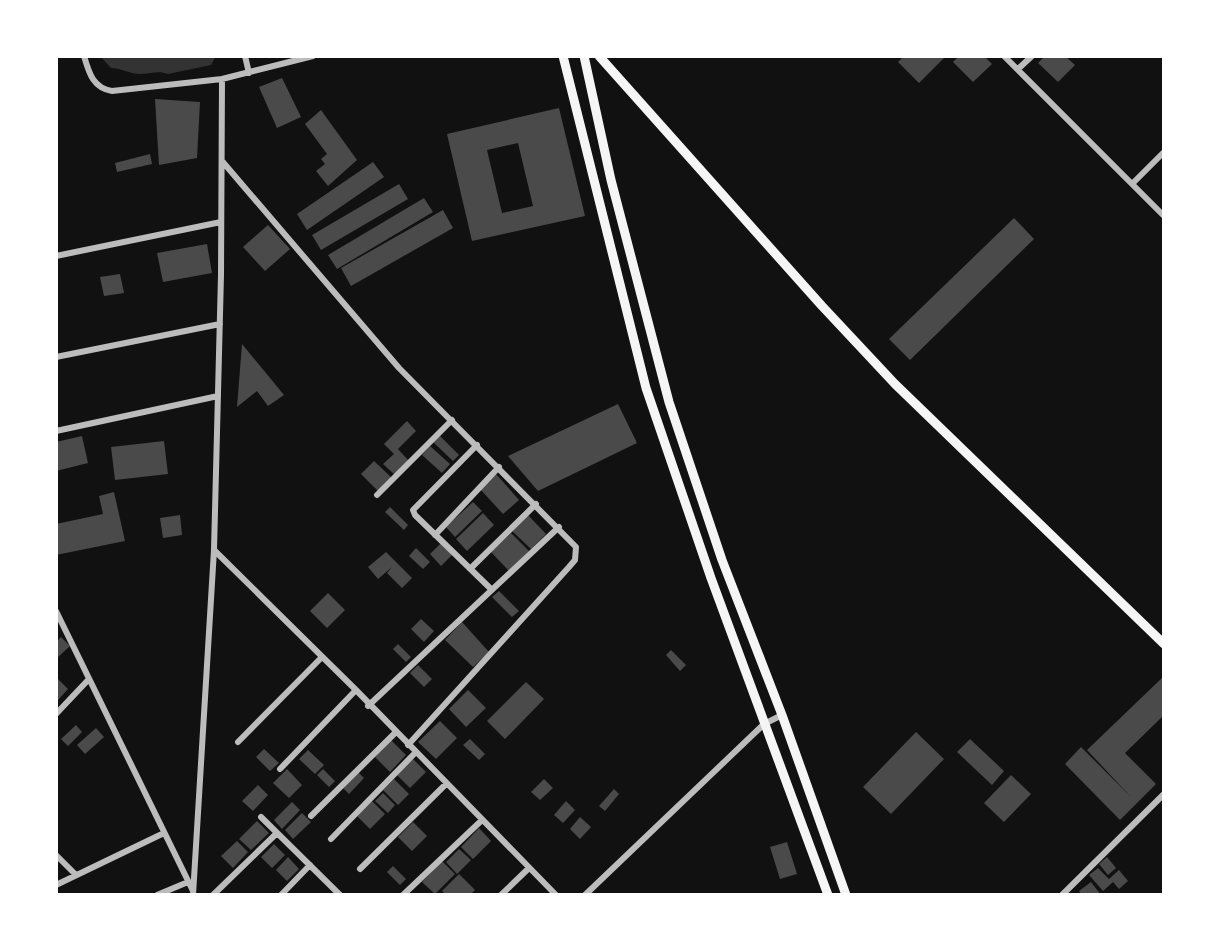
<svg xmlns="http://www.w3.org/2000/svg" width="1220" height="951" font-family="'Fira Sans Condensed',sans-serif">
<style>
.water{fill:#333}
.building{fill:#4a4a4a;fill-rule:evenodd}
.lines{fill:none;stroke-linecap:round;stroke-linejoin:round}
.minor{stroke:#bcbcbc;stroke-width:6}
.secondary{stroke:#f5f5f5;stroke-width:9}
</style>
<rect width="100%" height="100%" fill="#111"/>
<!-- water -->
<path class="water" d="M100,56H216L211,65L168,74C158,70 150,74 139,74C130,74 121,68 111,68Z"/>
<!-- building -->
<path class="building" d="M904,56H946L919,83L898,62Z
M959,56H984L992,64L973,82L953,62Z
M1045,56H1065L1075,65L1058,82L1038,63Z
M282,78L301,117L277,128L259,87Z
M155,99L200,102L197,158L159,165Z
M559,108L585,216L472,241L447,134ZM518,143L533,206L502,213L487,150Z
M321,110L357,160L328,186L316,171L325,164L321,159L327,154L305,124Z
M150,154L152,164L117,172L115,163Z
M373,162L384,177L307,230L297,214Z
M399,184L408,199L321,250L312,235Z
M424,198L433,212L337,269L328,255Z
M443,210L453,228L351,286L341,268Z
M1014,218L1034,239L910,360L889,339Z
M268,225L290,249L265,271L243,247Z
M207,244L212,273L163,282L157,253Z
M120,274L124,293L104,296L100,277Z
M242,344L284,395L268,406L257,391L237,407Z
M618,404L637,443L538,491L508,456Z
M407,421L416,431L398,449L409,461L395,475L383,464L394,454L384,444Z
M82,436L88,463L56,471V442Z
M440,436L459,455L453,461L433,442Z
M164,441L168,474L115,480L111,447Z
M430,446L450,464L442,473L422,455Z
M374,461L392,478L378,491L361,474Z
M496,474L519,500L503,514L480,489Z
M114,492L125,541L56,555V524L103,514L99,496Z
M473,502L482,511L455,537L446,527Z
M390,507L408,525L404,530L385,512Z
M483,513L494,525L467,551L456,539Z
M180,515L182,535L163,538L160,518Z
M528,515L546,534L531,549L512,531Z
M511,533L529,551L509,571L491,552Z
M441,543L452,555L441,566L430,554Z
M416,548L430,562L423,569L409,556Z
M386,552L412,578L402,588L387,573L392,567L378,579L368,567Z
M499,591L519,611L512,617L492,597Z
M328,593L345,610L327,628L310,611Z
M421,619L434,631L424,642L411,629Z
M462,622L489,652L473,667L445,640Z
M61,637L70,646L56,659V642Z
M398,644L411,657L406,662L393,649Z
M671,650L686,665L680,671L666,655Z
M418,665L432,679L424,687L410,673Z
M56,677L68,689L58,700L56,698Z
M1163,677L1164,715L1125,753L1156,784L1120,820L1065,764L1081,747L1131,797L1087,750Z
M526,682L544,699L505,739L487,721Z
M468,690L486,708L466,727L449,709Z
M440,721L457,738L436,759L418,742Z
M76,725L82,732L68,746L61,739Z
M96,728L104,737L85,754L77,745Z
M916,732L944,759L891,814L863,787Z
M470,739L485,754L479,760L463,745Z
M970,739L1004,771L992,785L957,752Z
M391,740L406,755L390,772L375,757Z
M264,749L279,763L270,771L256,757Z
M308,750L324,765L315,774L299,759Z
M413,759L426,772L410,788L397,775Z
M287,769L302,785L289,798L273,783Z
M323,769L335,781L329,787L317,775Z
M357,771L364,778L349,794L341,786Z
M1011,775L1031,794L1004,822L984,803Z
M394,779L409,794L398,805L383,790Z
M544,779L553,788L540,800L531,792Z
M258,785L268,795L253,811L242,801Z
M614,789L619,794L605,811L599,806Z
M383,793L395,805L388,813L375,801Z
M372,801L385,814L370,829L357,816Z
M566,801L575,810L563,823L554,815Z
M292,802L300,810L282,829L274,820Z
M302,813L311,822L293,839L285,830Z
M580,817L591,827L580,839L570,829Z
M257,821L269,833L251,850L239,839Z
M413,822L427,836L412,851L398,837Z
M479,828L491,841L473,859L461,847Z
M237,841L248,852L233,868L221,856Z
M787,842L797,874L780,879L770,847Z
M274,844L285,855L272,868L261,857Z
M459,849L471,860L457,874L446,862Z
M288,857L299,869L287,881L276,870Z
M1107,857L1116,868L1108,875L1099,864Z
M442,861L455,874L435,894L422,882Z
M393,866L406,879L400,885L387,872Z
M1098,868L1109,879L1119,870L1128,881L1119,889L1113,882L1103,891L1089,875Z
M459,874L475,890L470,895H446L442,891Z
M1091,882L1101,895H1082L1079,891Z"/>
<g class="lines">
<!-- minor -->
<path class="minor" d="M84,56C89,73 93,88 112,91L222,79L313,56
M245,56L249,73
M1004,56L1164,216
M1018,69L1032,56
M222,161L399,368L576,547L575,560L569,567L408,745
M1132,184L1164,152
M56,256L221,222
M56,357L220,324
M56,431L218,396
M477,445L413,510L415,515L492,590
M377,495L452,420
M435,535L499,467
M214,550L356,690L556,895
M470,569L536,504
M56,611L193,891
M368,706L559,527
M56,714L89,679
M238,742L321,658
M280,769L356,690
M311,816L395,733
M261,817L340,895
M331,839L415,753
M56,855L76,875
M360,869L446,784
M56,885L164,833
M157,895L188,882
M193,895L214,550L221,275L222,79
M213,895L277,833
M281,895L310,865
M403,895L482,820
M501,895L529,868
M585,895L764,724L782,715
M1062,895L1164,794"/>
<!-- secondary -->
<path class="secondary" d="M563,56L646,388L711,578L828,895
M584,56L611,180L669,402L722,560L782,715L846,895
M599,56L822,306L895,384L1164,644"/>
</g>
<!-- border -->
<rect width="1220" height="951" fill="none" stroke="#ffffff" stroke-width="116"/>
</svg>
